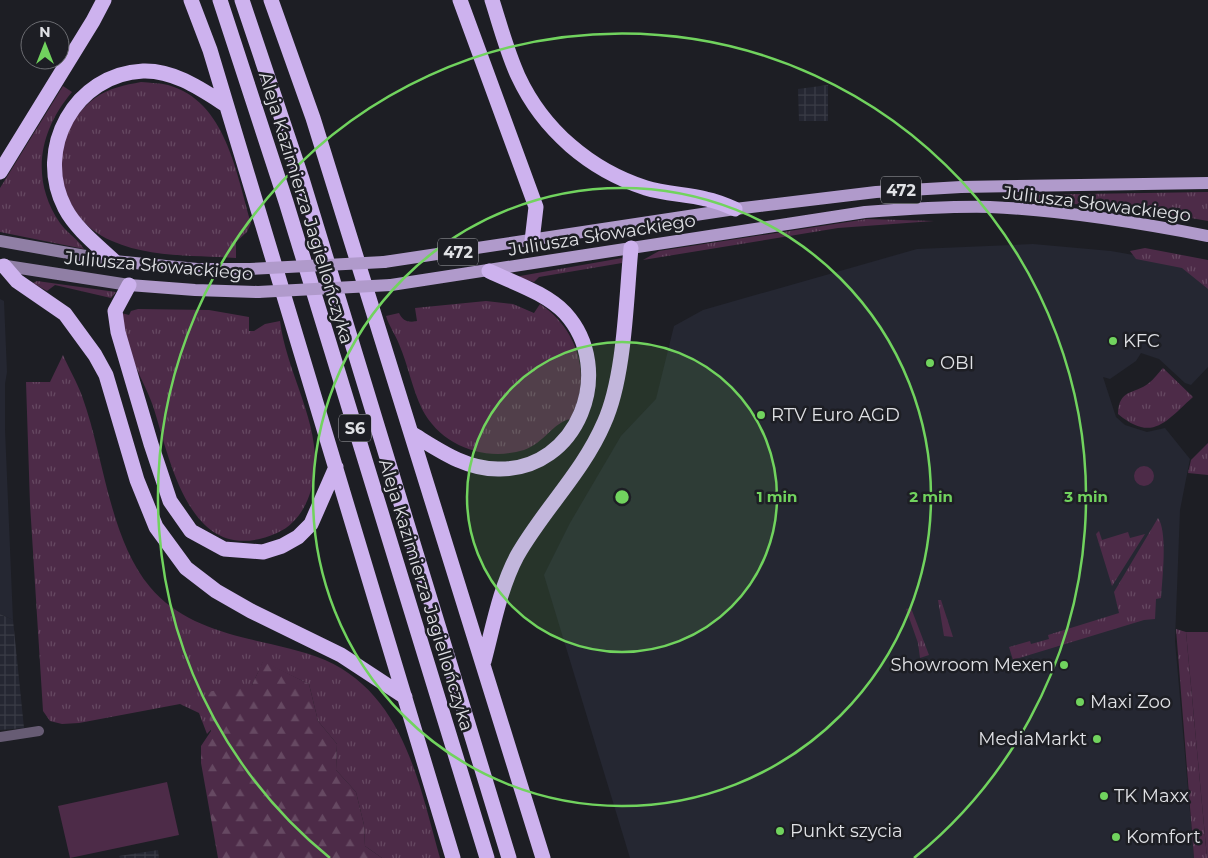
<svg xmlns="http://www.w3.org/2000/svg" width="1208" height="858" font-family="Montserrat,sans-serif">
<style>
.built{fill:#252732}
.industrial{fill:url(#industrial-grid)}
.grass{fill:url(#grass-tufts)}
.forest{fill:url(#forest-firs)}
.garden{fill:#4d2b48}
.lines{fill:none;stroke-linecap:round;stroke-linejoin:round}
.minor{stroke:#675c74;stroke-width:10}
.secondary{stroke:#907fa5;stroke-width:12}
.primary{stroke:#b09acb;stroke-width:12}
.motorway{stroke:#cdb2ee;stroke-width:15}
.primary-bridge{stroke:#b09acb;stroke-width:12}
.ring{fill:none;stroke:#71d35e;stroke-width:2.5}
.poi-dot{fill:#71d35e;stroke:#1d1e24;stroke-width:2}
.labels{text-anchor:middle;stroke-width:5;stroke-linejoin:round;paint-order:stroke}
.shield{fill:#1d1e24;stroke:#a6a6ab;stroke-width:1}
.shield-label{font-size:16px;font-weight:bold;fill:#e0e1e5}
.street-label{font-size:18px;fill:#e0e1e5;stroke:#1d1e24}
.poi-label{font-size:18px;fill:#e0e1e5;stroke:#1d1e24;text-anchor:start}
.centre{fill:#71d35e;stroke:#1d1e24;stroke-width:2.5}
.ring-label{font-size:15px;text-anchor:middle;font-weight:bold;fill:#71d35e;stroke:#1d1e24;stroke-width:5;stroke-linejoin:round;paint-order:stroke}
</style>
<defs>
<pattern id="industrial-grid" width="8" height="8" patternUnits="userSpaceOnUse" patternTransform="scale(1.25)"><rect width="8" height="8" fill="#252732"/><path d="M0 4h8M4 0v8" fill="none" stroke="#3a3c46"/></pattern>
<pattern id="grass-tufts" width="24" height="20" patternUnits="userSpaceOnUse" patternTransform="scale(1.25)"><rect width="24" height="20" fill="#4d2b48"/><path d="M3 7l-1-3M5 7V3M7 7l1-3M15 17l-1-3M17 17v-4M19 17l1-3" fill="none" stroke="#664962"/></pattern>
<pattern id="forest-firs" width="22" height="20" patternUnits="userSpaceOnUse" patternTransform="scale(1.25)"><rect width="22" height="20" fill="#4d2b48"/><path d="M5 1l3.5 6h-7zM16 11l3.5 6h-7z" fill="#664962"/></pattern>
</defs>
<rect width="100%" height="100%" fill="#1d1e24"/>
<!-- built -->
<path class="built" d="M1033,244L1111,251L1179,263L1208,285V367L1191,385L1185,383L1159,359L1141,353L1136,361L1110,379L1103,377L1116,417L1125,425L1147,432L1165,428L1190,459L1180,510L1175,641L1194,858H630L544,575L570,523L621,436L656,399L674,326L703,310L917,249Z
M0,299L4,301L7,372L5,384V429L13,620L0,614Z"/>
<!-- industrial -->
<path class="industrial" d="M828,85V121H799L798,89Z
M0,614L13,620L24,728L0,730Z
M158,850L159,858H120L119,856Z"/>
<!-- grass -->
<path class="grass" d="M141,82C150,83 160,83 168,85C226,101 236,173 251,223L247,232L236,242V258C196,255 150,258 112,241C53,216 43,137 95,98C109,88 125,85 141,82Z
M63,86L72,92C39,131 30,179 60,223C67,233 78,239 84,249L0,232V188Z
M1208,192V221L1128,207L1018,201L1017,195Z
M867,219L934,221L838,228L643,260L659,251Z
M1145,248L1208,260V289L1182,268L1136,259L1130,251Z
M622,258V263L539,277L534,282L519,278L520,276Z
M37,281L116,292L111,298L55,285L47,291L33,283Z
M486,301L513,304L534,313L540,304C578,329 593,377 570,419C554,422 544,443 524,450C485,462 441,446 422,409C412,388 408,365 399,344C395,334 389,326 386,316L399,313C403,321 408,323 417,321L415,308Z
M138,309L209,310L249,317V331H254L265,324L280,321C286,370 318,419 315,468C313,494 302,522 277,533C190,571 171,462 153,406C147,389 138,374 132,357C127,343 124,328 121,313L129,315L131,311Z
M63,355C69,369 77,382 82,396C104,456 109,538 150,587C175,617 212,630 249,639C273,645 302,650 325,660C404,695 419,784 440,858H382L365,846L364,825L356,792L336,770L337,744L318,721L309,684L263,662L252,685L207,734L199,713L180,704L79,723L62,724L50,721L43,711L30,504L26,382H50Z
M1163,368L1193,397C1166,421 1153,443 1118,414C1119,388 1134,395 1149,383C1154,379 1158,373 1163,368Z
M1208,443V475L1188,473L1191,460Z
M1158,518C1168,532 1162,580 1161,598L1156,599L1155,619L1144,620L1013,660L1009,647L1030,641L1031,644L1049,639L1048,635L1119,613L1114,592Z
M1099,531L1102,540L1128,532L1130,538L1145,534L1112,586L1096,534Z
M938,600H941L953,637L944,636Z
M911,608L929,655L920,658L918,643L906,609Z
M1176,629L1186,632L1207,858H1194Z"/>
<!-- forest -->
<path class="forest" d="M263,661L309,684L318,721L337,744L336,770L356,792L364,825L365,846L382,858H218L201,763V746L211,731L206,692L252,685Z"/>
<!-- garden -->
<path class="garden" d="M1134 476a10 10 0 1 1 20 0a10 10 0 1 1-20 0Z
M1186,632H1208V858H1207Z
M167,782L179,835L70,858L58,806Z"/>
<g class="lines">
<!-- minor -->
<path class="minor" d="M0,737L39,731"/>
<!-- secondary -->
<path class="secondary" d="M0,241L114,261
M0,265L129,285"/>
<!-- primary -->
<path class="primary" d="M114,261L197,269H250
M384,262L735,209L876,192L961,187L1208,183
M129,285L195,290L258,292
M391,285L865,212C906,209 948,206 990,207C1063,210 1136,222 1208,236"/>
<!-- motorway -->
<path class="motorway" d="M191,0L210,50L453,858
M220,0L286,202L487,858
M242,0L302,179L509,858
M271,0L313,118L543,858
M460,0L536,207L532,241
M492,0C500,25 507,52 518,76C543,130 590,170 646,188C665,194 687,194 706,199C716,201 726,205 735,209
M0,172L93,21L104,0
M114,261C97,245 76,229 65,208C34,149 75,74 143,71C174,70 201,89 226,105
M4,266L17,281L65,314L95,355L106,375L137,480L156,527L186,568L216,591L251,611L341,655L405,697
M129,285L115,311L118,332L151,444L170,501L191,531L224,549L263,552L282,546L298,537L311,524L336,467
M411,433C439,450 465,469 498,469C578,471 617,370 565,313C546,293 514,283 489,271
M484,661C493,627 500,588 517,556C543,510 583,472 604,423C625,377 626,299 631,248"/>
<!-- primary-bridge -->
<path class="primary-bridge" d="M250,269L384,262
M258,292L391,285"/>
</g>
<!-- distance rings -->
<circle cx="622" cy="497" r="155" fill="#71d35e" fill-opacity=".12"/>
<g class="ring">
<circle cx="622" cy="497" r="155"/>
<circle cx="622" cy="497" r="309"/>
<path d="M330 858A464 464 0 1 1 914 858"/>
</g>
<!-- markers -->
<g class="poi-dot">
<circle cx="1113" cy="341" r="5"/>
<circle cx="930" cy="363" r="5"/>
<circle cx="761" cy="415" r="5"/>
<circle cx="1064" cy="665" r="5"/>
<circle cx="1080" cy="702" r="5"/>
<circle cx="1097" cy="739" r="5"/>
<circle cx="1104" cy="796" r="5"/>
<circle cx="780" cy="831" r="5"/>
<circle cx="1116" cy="837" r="5"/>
</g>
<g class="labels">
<!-- shield labels -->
<g class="shield">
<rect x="881" y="176.5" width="40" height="27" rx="4"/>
<rect x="438" y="238.5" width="40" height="27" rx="4"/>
<rect x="339" y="414.5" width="32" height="27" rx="4"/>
</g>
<g class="shield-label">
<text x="901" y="196">472</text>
<text x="458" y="258">472</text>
<text x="355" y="434">S6</text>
</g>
<!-- street labels -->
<g class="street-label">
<text transform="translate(1097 204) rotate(7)" y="6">Juliusza Słowackiego</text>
<text transform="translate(306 208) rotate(73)" y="6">Aleja Kazimierza Jagiellończyka</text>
<text transform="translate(602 235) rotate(-9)" y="6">Juliusza Słowackiego</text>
<text transform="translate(159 266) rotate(5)" y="6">Juliusza Słowackiego</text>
<text transform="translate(426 595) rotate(73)" y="6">Aleja Kazimierza Jagiellończyka</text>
</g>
<!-- poi labels -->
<g class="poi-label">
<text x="1123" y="347">KFC</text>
<text x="940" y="369">OBI</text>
<text x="771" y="421">RTV Euro AGD</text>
<text x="1054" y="671" text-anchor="end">Showroom Mexen</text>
<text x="1090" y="708">Maxi Zoo</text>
<text x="1087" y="745" text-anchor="end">MediaMarkt</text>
<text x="1114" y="802">TK Maxx</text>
<text x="790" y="837">Punkt szycia</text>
<text x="1126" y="843">Komfort</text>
</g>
</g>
<circle cx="622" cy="497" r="8" class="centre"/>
<g class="ring-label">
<text x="777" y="502">1 min</text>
<text x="931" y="502">2 min</text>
<text x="1086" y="502">3 min</text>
</g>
<!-- north arrow -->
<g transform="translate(45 45)"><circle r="24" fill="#1d1e24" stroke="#6b6c71"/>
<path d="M0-4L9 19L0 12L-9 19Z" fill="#71d35e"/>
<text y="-8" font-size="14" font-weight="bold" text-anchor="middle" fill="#e0e1e5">N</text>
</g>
</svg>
